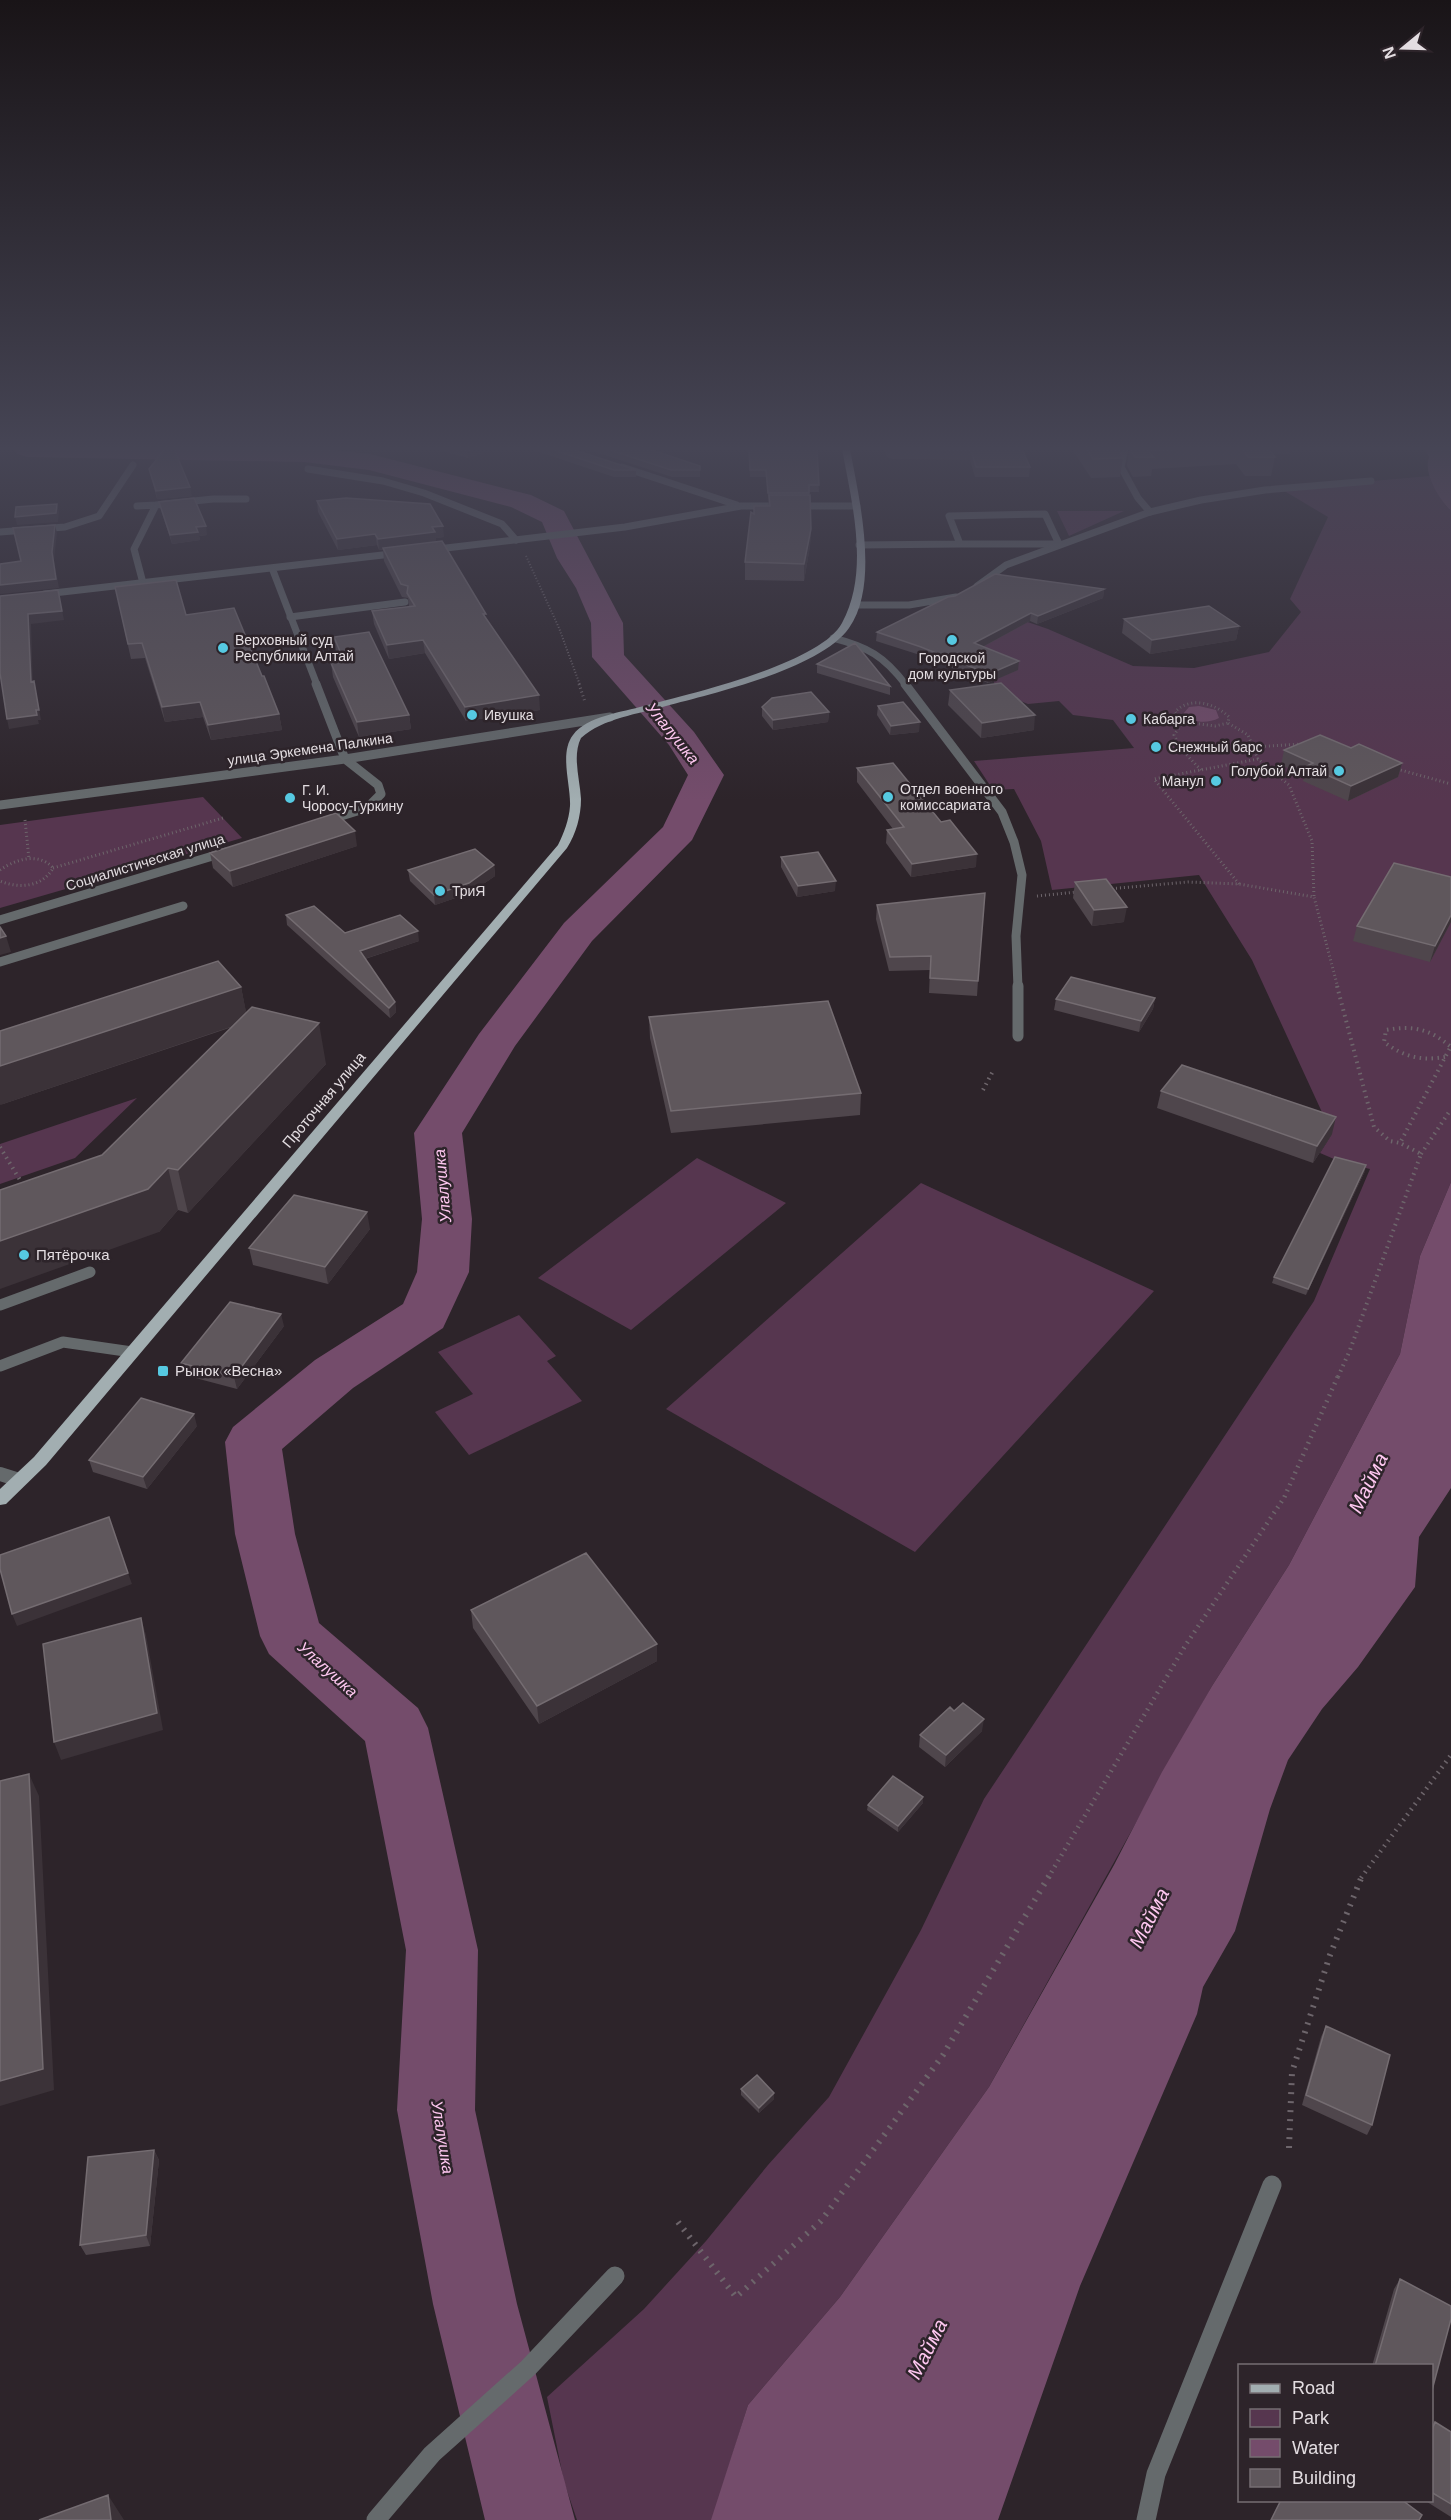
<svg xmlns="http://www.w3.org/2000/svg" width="1451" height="2520" font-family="Arial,sans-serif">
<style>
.green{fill:#56364f}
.water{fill:#744c6b}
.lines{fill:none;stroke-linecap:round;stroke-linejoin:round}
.river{fill:#744c6b;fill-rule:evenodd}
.path-far4{stroke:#6d656b;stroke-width:2;stroke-dasharray:1 2;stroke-linecap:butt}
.path-far3{stroke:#6d656b;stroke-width:3;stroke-dasharray:1 3;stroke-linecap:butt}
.path-far2{stroke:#6d656b;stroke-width:4;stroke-dasharray:1.5 4.5;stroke-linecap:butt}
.path-far1{stroke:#6d656b;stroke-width:4.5;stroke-dasharray:1.5 5;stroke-linecap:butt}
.path{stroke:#6d656b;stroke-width:6;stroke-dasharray:2 7;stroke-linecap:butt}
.lane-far4{stroke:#656a6c;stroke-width:7}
.lane-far3{stroke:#656a6c;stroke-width:9}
.lane-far2{stroke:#656a6c;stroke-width:11}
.lane-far1{stroke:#656a6c;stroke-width:14}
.lane{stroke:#656a6c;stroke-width:19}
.street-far2{stroke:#656a6c;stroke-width:7}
.street-far1{stroke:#656a6c;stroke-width:9}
.street{stroke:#656a6c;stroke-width:11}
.primary{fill:#a2aeb1;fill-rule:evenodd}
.wall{fill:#4f464c}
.shaded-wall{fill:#3b3238}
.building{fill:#5f575c;stroke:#746c71;stroke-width:1.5}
.poi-dot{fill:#56c9e1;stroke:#2d242a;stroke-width:2}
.labels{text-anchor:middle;stroke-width:5;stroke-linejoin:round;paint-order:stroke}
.far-poi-label{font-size:14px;fill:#e3dde1;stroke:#2d242a;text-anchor:start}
.far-street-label{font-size:14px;fill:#e3dde1;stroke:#2d242a}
.street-label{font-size:15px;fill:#e3dde1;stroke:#2d242a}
.poi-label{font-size:15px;fill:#e3dde1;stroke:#2d242a;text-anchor:start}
.water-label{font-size:16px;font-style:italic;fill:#ffc8f1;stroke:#2d242a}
.near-water-label{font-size:20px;font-style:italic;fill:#ffc8f1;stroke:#2d242a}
</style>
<rect width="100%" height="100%" fill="#2d242a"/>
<!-- green -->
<path class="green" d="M1430,476L1446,506L1451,511V1182L1420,1256L1400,1354L1289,1565L1212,1686L989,2087L840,2297L748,2405L712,2520H577L564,2482L547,2397L644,2309L706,2241L768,2165L829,2097L921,1930L984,1799L1314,1301L1370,1169L1341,1162L1320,1153L1332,1134L1252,960L1199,875L1052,890L1041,841L1014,789L993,790L974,761L1134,748L1113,720L1073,715L1059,701L1028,704L998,692L960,599L1048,629L1133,666L1194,668L1269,652L1301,612L1290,599L1328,517L1281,489Z
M1057,511H1124L1069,536Z
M203,797L242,838L0,908V825Z
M137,1098L75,1158L0,1184V1144Z
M697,1158L786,1203L631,1330L538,1278Z
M921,1183L1154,1291L915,1552L666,1409Z
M519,1315L556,1356L547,1361L582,1401L469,1455L435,1412L473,1394L438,1352Z"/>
<!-- water -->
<path class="water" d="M1425,449H1451V511C1439,499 1423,473 1429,457Z
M1199,706L1216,710L1219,718C1207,724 1193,723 1183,714L1189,707Z
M1451,1182V1488L1419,1537L1415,1587L1358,1667L1322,1709L1288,1760L1270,1809L1235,1931L1203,1987L1197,2014L1080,2286L998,2520H711L748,2405L840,2297L989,2087L1114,1865L1162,1772L1212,1686L1289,1565L1400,1354L1420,1256Z"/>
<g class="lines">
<!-- river -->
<path class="river" d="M14,449H323L370,454L531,495L564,511L623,623L624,655L694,732L724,775L692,840L592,941L515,1046L462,1133L472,1219L469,1272L443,1328L353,1388L282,1449L295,1534L319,1623L418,1708L428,1728L478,1950L475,2110L517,2304L575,2520H485L433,2304L397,2110L406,1950L365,1741L269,1654L260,1636L235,1534L225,1442L233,1427L315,1360L403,1304L417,1272L422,1219L414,1133L479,1034L564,923L663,827L688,775L669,745L592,657L591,623L576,588L557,558L542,522L511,507L369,470L304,462L27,457L18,454Z"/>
<!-- path-far4 -->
<path class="path-far4" d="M526,556L559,628L580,685"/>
<!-- path-far3 -->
<path class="path-far3" d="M579,684L585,702
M1183,722L1215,726L1228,723
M1253,747L1301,744
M1397,769L1451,784
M1201,770L1181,749L1174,735L1183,722L1175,712C1190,696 1215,703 1229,717L1228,723L1248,735L1258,759
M25,820L29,859
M53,868L223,818
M0,870C16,859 39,852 53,868C43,887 19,889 0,881
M1239,884L1154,779L1258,759L1289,785L1312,841L1314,897
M1108,889L1188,882L1239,884L1314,897L1338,988
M1037,896L1077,892"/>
<!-- path-far2 -->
<path class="path-far2" d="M1337,986L1374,1127L1390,1141L1400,1143L1451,1046
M1445,1057C1421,1061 1404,1057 1384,1042L1386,1030C1413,1025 1430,1029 1451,1047
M983,1090L994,1069
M0,1147L23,1185
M1421,1154L1451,1109
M1338,1377L1350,1350L1421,1154L1400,1143"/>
<!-- path-far1 -->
<path class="path-far1" d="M1048,1878L1185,1646L1284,1498L1338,1376
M1361,1878L1451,1755"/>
<!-- path -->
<path class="path" d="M1289,2148L1292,2072L1330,1955L1362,1876
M678,2222L736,2297L821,2221L943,2055L1049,1876"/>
<!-- lane-far4 -->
<path class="lane-far4" d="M1125,449L1121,467L1138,498L1150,512
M308,469L383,481L424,493L502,524L516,540
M137,506L156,505
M1045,514L1059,544H960L949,516Z
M859,545L960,544
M143,583L134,549L156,505L213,499H246
M290,617L405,602"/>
<!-- lane-far3 -->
<path class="lane-far3" d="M0,962L183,906"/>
<!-- lane-far2 -->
<path class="lane-far2" d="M0,1305L90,1272
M0,1366L63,1342L132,1352"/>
<!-- lane-far1 -->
<path class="lane-far1" d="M0,1474L19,1480"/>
<!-- lane -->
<path class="lane" d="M376,2520L432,2454L528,2368L615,2276
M1146,2520L1156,2474L1272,2185"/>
<!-- street-far2 -->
<path class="street-far2" d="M622,467L737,505
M0,532L65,527L99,516L133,465
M429,550L625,527L741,506H857
M272,568L317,685
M977,586L1006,565L1150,512L1201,500L1265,490L1371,481
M45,594L400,553
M855,605H909L956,597
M833,638C868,647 884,656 906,685"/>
<!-- street-far1 -->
<path class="street-far1" d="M316,684L345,759L378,785L381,794L367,808L325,821
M905,684L1002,812L1014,842L1022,875L1016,936L1018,988
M0,805L345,759L610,717
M0,920L226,852"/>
<!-- street -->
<path class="street" d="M1018,1036V986"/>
<!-- primary -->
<path class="primary" d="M842,449H850C859,498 880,584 849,628C820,669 714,693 666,706C639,714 603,718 581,738C572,756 580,779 581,799C581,816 576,834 567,848L46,1465L6,1504L0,1505V1489L34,1457L558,845C564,833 569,820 570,806C571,785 559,753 573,735C587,716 623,712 644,706C689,694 820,664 842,623C870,572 852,503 842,449Z"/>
</g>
<!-- wall -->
<path class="wall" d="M435,449H495L468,458Z
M530,449H572L636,470V477H614Z
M586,449H649L700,466V477H672Z
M748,449H817L819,492H809L811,529L810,546L804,581L745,580V562L754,514V506H769L766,477H750Z
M884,449H1022L1030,467L1029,477H975L970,460L892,459L887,457Z
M1072,449H1119L1123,458L1120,477L1091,478Z
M1129,449H1291L1290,454L1272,453L1275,457L1271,476H1245L1236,464L1152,469L1151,476L1133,477L1127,466Z
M149,469L192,496L157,499Z
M317,501L444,537L436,538V542L487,619L540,710L466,721L425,653L389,659L374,624L372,611L409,607L408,598L402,597L384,561L383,550H379L377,545L338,550L318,512Z
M159,502L207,535L199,536L200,540L172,544L161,510Z
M115,587L186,615L262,676L279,714L282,730L211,740L203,717L165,722L145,658L131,659Z
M1104,589L1103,598L1037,624L1030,621L983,647L1018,670L988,683L920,655L876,641L877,632Z
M1124,619L1239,626L1236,640L1150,654L1122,633Z
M334,637L409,715L411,729L359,737L333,677L331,663L340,662L336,651Z
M817,664L890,686V695L817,673Z
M950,690L1034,730L981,738L948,705Z
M878,706L919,732L890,735L877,715Z
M762,707L829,712L828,722L773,730L762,716Z
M1351,748L1402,763L1398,777L1348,801L1303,781L1305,776L1281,765L1284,750Z
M857,768L976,867L911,877L886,843L887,830L893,829L857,782Z
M357,846L233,887L213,868L210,853Z
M781,857L835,891L797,897L781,867Z
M494,865L495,876L470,893L435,905L410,881L408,870Z
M1075,882L1124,922L1092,926L1073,898Z
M877,905L978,981L977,996L929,993L930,970L889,971L876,919Z
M286,915L345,933L419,941L365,959L395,1002L396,1012L390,1018L287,925Z
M1451,922L1430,962L1353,941L1357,926Z
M241,987L246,1013L326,1064L188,1213L178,1210L159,1232L102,1155L232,1027L0,1105Z
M1155,998L1153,1009L1139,1032L1054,1010L1056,999Z
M649,1017L861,1093L860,1115L671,1133L650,1038Z
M1161,1091L1332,1134L1313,1163L1157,1108Z
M1365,1171L1306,1295L1272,1283L1274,1277Z
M370,1229L328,1284L253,1265L249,1248Z
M284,1326L237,1389L184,1375L181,1363Z
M197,1426L147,1489L93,1472L89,1460Z
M471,1610L657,1661L539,1724L473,1628Z
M954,1711L982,1731L945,1767L919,1747L920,1735Z
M923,1803L898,1832L867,1810L868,1805Z
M1326,2026L1372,2125L1367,2135L1302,2105L1321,2037Z
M741,2089L774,2093V2099L759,2113L741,2095Z
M154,2150L159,2160L150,2246L86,2255L80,2245Z
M1400,2279L1431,2366H1372L1394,2289Z
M1435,2422L1451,2432V2517L1424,2500H1431V2427Z"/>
<!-- shaded-wall -->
<path class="shaded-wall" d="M474,449H495L468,458L467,451Z
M190,487L192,496L157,499L156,491Z
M57,504L59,512L58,522L17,525L15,517Z
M55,525L57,533L54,560L59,588L0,594V585L52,552Z
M206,526L207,535L199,536L200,540L172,544L170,535L196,527Z
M443,526L444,537L436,538V543L379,550L378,539L432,527Z
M811,529L810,546L804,581V564Z
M375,534L377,545L338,550L337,539Z
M1104,589L1103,598L1037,624L1038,616Z
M58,590L64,620L31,624L33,691L31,682L28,614Z
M1031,613L1030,621L973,652L974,643Z
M1239,626L1236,640L1150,654L1152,640Z
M423,640L425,653L389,659L387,645Z
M1019,661L1018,670L988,683L989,674Z
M34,681L41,720H38L39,724L9,729L7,719Z
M539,695L540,710L466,721L465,707Z
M200,702L203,717L165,722L162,707Z
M829,712L828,722L773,730V720Z
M279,714L282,730L211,740L208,725Z
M409,715L411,729L359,737L357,722Z
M1035,715L1034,730L981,738L982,723Z
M920,722L919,732L890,735L891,726Z
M1402,763L1398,777L1348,801L1351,786Z
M355,831L357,846L233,887L230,871Z
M977,854L976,867L911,877L912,864Z
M494,865L495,876L470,893L435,905L434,895Z
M836,881L835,891L797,897L798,886Z
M1127,907L1124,922L1092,926L1094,910Z
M1451,915V922L1430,962L1435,946Z
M418,931L419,941L361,960L360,951Z
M6,936L11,952L0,955V938Z
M241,987L248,1021L0,1105V1066Z
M1155,998L1153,1009L1139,1032L1141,1021Z
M395,1002L396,1012L390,1018L389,1008Z
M319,1023L326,1064L188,1213L178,1170Z
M1336,1117L1332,1134L1313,1163L1317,1146Z
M1366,1165L1365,1171L1306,1295L1308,1289Z
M168,1168L178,1210L159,1232L0,1289V1241Z
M367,1212L370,1229L328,1284L325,1267Z
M281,1314L284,1326L237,1389L234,1377Z
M194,1414L197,1426L147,1489L143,1477Z
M128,1573L132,1584L17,1626L12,1614Z
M141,1618L146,1635L163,1730L61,1760L54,1742Z
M657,1644V1661L539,1724L537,1706Z
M984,1719L982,1731L945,1767L946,1755Z
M29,1774L39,1796L54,2090L0,2106V2081Z
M923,1797V1803L898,1832V1826Z
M774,2093V2099L759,2113V2108Z
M154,2150L159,2160L150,2246L146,2235Z
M108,2495L124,2520H111Z"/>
<!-- building -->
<path class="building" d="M165,449H174L190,487L156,491L149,469Z
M460,449H474L467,451Z
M551,449H572L636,470H614Z
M607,449H649L700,466V470H671Z
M749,449H817L819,485H809V493H768L766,470H750Z
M891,449H1022L1030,467H976L971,450L893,449Z
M1087,449H1119L1123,458L1093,459Z
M1130,449H1179L1148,451L1154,457H1135Z
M1242,449H1269L1275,457H1248Z
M769,495H810L811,529L804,564L745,562L751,512L754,514V506H770Z
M194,498L206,526L196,527L198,532L170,535L159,502Z
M346,498L430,504L443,526L432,527L435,532L378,539L375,534L337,539L317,501Z
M57,504L56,513L15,517L16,507Z
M55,525L52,552L56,579L0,585V564L21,561L13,528Z
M442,541L486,614H483L539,695L465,707L423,640L387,645L372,611L415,606L407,593L408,586L401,584L383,548Z
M995,574L1104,589L1038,616L1031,613L974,643L1019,661L989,674L921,647L877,632L948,597L955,596Z
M176,580L186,615L234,608L262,676H264L279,714L208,725L200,702L162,707L142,643L128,644L115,587Z
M58,590L62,611L28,614L31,682L34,681L39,710H36L37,715L7,719L0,673V596Z
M1209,606L1239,626L1152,640L1124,619Z
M369,632L409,715L357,722L331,663L344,661L334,637Z
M855,643L890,686L817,664Z
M1001,683L1035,715L982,723L950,690Z
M811,692L829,712L773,720L762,707L772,698Z
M903,702L920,722L891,726L878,706Z
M1320,735L1351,748L1359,744L1402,763L1351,786L1307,766L1313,763L1284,750Z
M893,763L941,822L950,820L977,854L912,864L887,830L904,827L857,768Z
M336,813L355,831L230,871L210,853Z
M475,849L494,865L469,883L434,895L408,870Z
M818,852L836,881L798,886L781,857Z
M1394,863L1451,877V915L1435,946L1357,926Z
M1106,879L1127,907L1094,910L1075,882Z
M985,893L978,981L930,978L931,956L890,957L877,905Z
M314,906L345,933L400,915L418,931L360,951L395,1002L389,1008L286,915Z
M0,927L6,936L0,938Z
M218,961L241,987L0,1066V1031Z
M1071,977L1155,998L1141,1021L1056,999Z
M828,1001L861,1093L671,1111L649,1017Z
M252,1007L319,1023L178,1170L168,1168L148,1189L0,1241V1190L102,1155Z
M1182,1065L1336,1117L1317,1146L1161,1091Z
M1335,1157L1366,1165L1308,1289L1274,1277Z
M294,1195L367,1212L325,1267L249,1248Z
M230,1302L281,1314L234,1377L181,1363Z
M141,1398L194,1414L143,1477L89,1460Z
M109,1517L128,1573L12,1614L0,1569V1555Z
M586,1553L657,1644L537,1706L471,1610Z
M141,1618L157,1713L54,1742L43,1644Z
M963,1703L984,1719L946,1755L920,1735L950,1707L954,1711Z
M29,1774L43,2069L0,2081V1781Z
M893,1776L923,1797L898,1826L868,1805Z
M1326,2026L1390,2055L1372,2125L1306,2095Z
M757,2075L774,2093L759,2108L741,2089Z
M154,2150L146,2235L80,2245L88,2157Z
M1400,2279L1451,2306V2319L1431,2394V2366H1375Z
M1435,2422L1451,2432V2504L1431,2492V2433Z
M108,2495L111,2520H39Z
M1281,2500H1402L1422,2515L1419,2520H1271Z"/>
<!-- sky -->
<linearGradient id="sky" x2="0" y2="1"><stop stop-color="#191417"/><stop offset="0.56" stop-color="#464555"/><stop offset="1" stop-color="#464555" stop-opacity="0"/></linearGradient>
<rect width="1451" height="801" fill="url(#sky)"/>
<!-- markers -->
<g class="poi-dot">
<circle cx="952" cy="640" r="6"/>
<circle cx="223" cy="648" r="6"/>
<circle cx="472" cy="715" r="6"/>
<circle cx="1131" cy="719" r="6"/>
<circle cx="1156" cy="747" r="6"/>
<circle cx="1339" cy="771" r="6"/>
<circle cx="1216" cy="781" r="6"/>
<circle cx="888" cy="797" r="6"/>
<circle cx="290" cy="798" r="6"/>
<circle cx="440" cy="891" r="6"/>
<circle cx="24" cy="1255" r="6"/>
<rect x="157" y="1365" width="12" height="12" rx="3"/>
</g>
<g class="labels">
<!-- far-poi labels -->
<g class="far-poi-label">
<text x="235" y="645">Верховный суд<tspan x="235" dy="16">Республики Алтай</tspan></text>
<text x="952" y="663" text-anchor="middle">Городской<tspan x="952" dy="16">дом культуры</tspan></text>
<text x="484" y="720">Ивушка</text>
<text x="1143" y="724">Кабарга</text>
<text x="1168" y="752">Снежный барс</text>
<text x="1327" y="776" text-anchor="end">Голубой Алтай</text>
<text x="1204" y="786" text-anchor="end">Манул</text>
<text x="900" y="794">Отдел военного<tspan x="900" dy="16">комиссариата</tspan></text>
<text x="302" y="795">Г. И.<tspan x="302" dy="16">Чоросу-Гуркину</tspan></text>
<text x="452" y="896">ТриЯ</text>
</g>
<!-- far-street labels -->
<g class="far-street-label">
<text transform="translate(310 749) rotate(-8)" y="5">улица Эркемена Палкина</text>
<text transform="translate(145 862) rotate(-17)" y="5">Социалистическая улица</text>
</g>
<!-- street labels -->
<g class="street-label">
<text transform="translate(324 1100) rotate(-50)" y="5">Проточная улица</text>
</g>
<!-- poi labels -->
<g class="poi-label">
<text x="36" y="1260">Пятёрочка</text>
<text x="175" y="1376">Рынок «Весна»</text>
</g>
<!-- water labels -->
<g class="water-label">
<text transform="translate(673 733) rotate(51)" y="6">Улалушка</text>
<text transform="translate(442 1186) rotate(-95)" y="6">Улалушка</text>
<text transform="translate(328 1669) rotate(42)" y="6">Улалушка</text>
<text transform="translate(443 2137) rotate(81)" y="6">Улалушка</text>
</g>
<!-- near-water labels -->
<g class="near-water-label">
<text transform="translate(1368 1483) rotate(-64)" y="7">Майма</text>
<text transform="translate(1149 1918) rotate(-63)" y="7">Майма</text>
<text transform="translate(927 2349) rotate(-63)" y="7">Майма</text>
</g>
</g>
<!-- legend -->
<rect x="1238" y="2364" width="195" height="138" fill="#2d242a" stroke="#766e73" stroke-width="1.5"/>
<rect x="1250" y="2384" width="30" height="9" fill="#a2aeb1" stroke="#766e73" stroke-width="1.5"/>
<text x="1292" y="2394" font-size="18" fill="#e3dde1">Road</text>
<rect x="1250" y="2409" width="30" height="18" fill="#56364f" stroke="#766e73" stroke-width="1.5"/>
<text x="1292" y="2424" font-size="18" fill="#e3dde1">Park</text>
<rect x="1250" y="2439" width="30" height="18" fill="#744c6b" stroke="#766e73" stroke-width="1.5"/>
<text x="1292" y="2454" font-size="18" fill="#e3dde1">Water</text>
<rect x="1250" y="2469" width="30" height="18" fill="#5f575c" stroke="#766e73" stroke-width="1.5"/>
<text x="1292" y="2484" font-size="18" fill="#e3dde1">Building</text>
<!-- north arrow -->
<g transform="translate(1403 48) rotate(251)" stroke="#2d242a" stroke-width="4.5" paint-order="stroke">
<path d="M0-4.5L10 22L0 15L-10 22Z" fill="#e3dde1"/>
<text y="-9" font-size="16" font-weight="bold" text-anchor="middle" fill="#e3dde1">N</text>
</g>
</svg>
